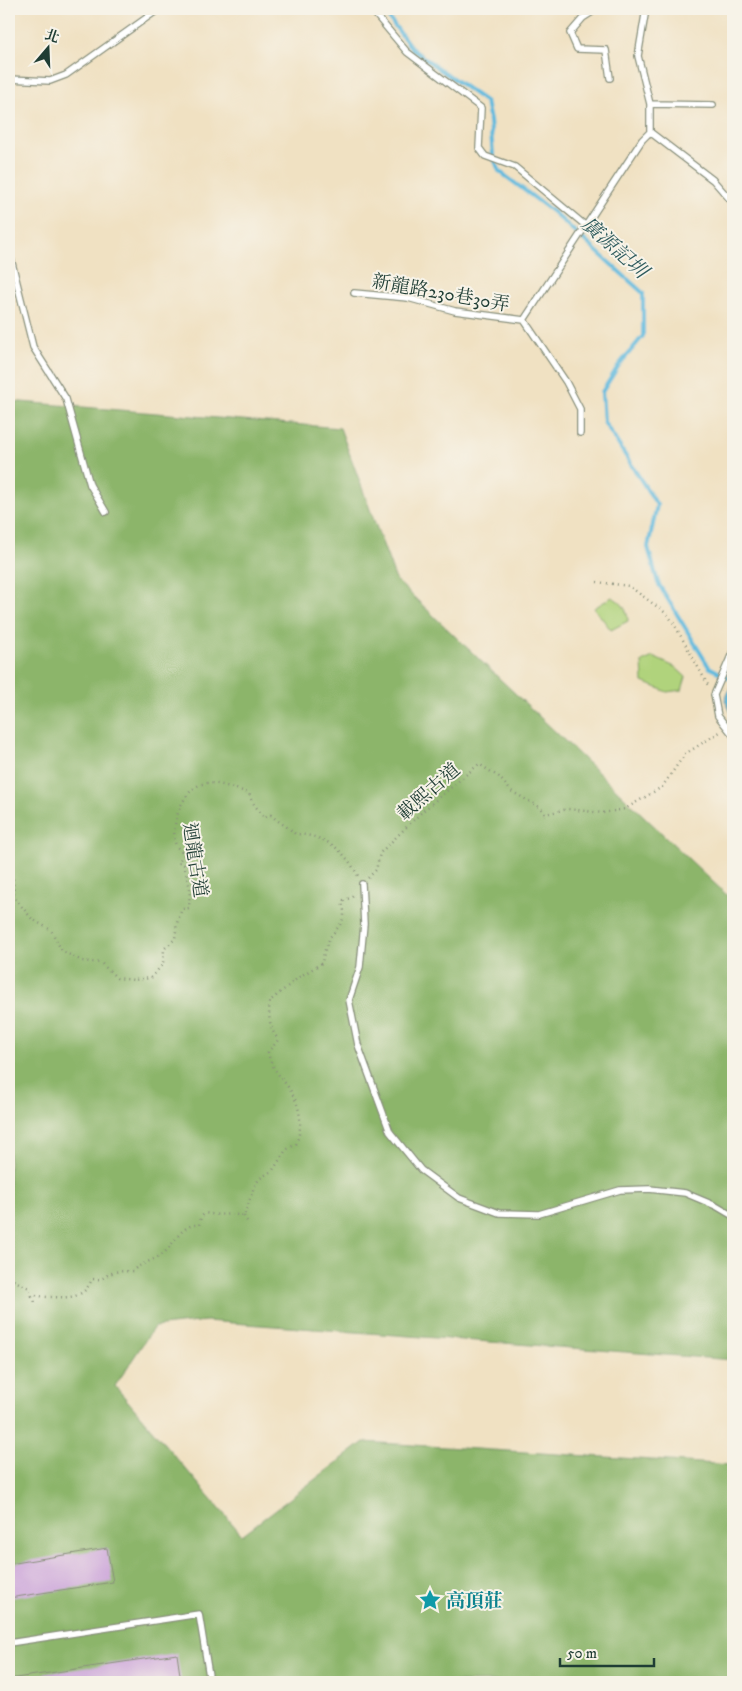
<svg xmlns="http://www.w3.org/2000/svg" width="742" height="1691" font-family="'IM FELL DW Pica','Noto Serif TC',serif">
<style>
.green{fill:#b0d37b;stroke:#688858}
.forest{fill:#8cb56b;stroke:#567950}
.water{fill:#60bade;stroke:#407c89}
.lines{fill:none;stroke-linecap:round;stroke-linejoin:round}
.stream{stroke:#60bade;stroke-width:4}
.building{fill:#cca6da}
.lane-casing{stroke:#888f7b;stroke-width:8}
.path{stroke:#888f7b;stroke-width:2.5;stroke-dasharray:1 4;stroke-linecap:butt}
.lane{stroke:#fff;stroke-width:5.5}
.labels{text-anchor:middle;stroke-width:4;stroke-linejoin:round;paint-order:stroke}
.street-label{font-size:19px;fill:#1f3d34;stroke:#f7f3e8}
.culture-label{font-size:19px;font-weight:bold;fill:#0d838f;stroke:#f7f3e8;text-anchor:start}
.water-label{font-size:20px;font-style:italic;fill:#2f5c5e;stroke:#f7f3e8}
</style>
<rect width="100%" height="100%" fill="#f7f3e8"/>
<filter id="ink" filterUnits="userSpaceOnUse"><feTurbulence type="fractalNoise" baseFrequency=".02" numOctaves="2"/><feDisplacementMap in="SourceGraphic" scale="10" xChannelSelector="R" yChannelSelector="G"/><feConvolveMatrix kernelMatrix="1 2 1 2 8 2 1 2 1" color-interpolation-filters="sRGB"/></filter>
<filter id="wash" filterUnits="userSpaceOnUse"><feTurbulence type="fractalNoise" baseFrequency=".0096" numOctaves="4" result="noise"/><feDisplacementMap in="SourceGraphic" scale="20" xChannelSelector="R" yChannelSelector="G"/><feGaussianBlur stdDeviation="1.12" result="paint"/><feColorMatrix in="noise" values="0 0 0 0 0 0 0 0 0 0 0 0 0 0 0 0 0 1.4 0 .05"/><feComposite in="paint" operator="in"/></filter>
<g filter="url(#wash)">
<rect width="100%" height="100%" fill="#f0e1c2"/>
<!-- green -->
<path class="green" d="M612,597C623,603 627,609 628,621L611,630L594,608Z
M653,657L675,667L686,677L682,690L667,692L643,682L642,662Z"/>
<!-- forest -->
<path class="forest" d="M9,401L340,428L396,580L733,901V1360L206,1321L154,1327L115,1386L242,1535L364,1442L733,1465V1682H9Z"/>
<!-- water -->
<path class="water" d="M733,680V717L725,700Z"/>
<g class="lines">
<!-- stream -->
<path class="stream" d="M382,9L413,50L486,102L490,121L493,155L499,171L553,212L643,293V336L619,365L602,392L604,422L657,505L648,547L658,583L709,667L733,680"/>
</g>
<g id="blocks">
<!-- building -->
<path class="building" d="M107,1548L113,1582L9,1598V1564Z
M177,1654L181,1682H9V1679Z"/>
</g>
</g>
<g filter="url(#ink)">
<use href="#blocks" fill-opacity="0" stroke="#888f7b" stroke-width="1"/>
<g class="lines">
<!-- lane casing -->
<g class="lane-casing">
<path id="lane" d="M371,9L407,52L481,108L479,148L485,156L515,167L586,226
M597,9L583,18L570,33L577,49L606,50L610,78
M646,9L638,56L650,104V132
M9,79L50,81L66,75L159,9
M650,104L713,105
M650,132L713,180L733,203
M9,251L33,347L66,399L90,485L106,512
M354,293L408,298L455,311L524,320L566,382L580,409V433
M524,320L642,140L650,132
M733,651L714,695L718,716L733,735
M362,884L364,924L360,967L349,1000L358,1045L390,1132L421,1170L459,1198L499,1213L539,1214L620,1190L649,1189L685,1193L716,1206L733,1216
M9,1643L199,1614L210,1682"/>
</g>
<!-- path -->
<path class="path" d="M597,582L629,586L667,614L673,622L709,687
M9,877L13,878L14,897L32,919L51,930L62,951L82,961L101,963L117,978L134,980L151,978L163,964L164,949L175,939L177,923L182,909L189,908L190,888L184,865L178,862L184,855C181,851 176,847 175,842C171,822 184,785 207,783C220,783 236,789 249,793C251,803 258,808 264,818L271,815C279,823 288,826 295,834C325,835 344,849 358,876
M368,878L376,870L380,853L424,810L479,764L499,777L511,791L541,808L545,814L568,809L603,813L625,809L662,787L685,754L720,732
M244,1216L248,1223
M9,1278L29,1288L32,1296L37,1295C42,1297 47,1297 52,1297C71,1298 84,1298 92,1279C106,1280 101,1277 112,1273C118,1270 126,1272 133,1271C138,1264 156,1260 164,1253C175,1243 182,1223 199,1225L201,1217L205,1213C218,1216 230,1213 244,1216L254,1187L259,1179L273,1170L286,1150L296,1144C304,1124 300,1104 288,1087C280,1076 270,1066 268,1052C271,1047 276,1045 278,1039C269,1028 268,1015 270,1001L299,977L322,963C323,955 326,944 331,936C335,931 343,923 344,915C345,909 341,906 344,900L350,898L354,894
M34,1296L35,1304"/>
<!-- lane -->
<use href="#lane" class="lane"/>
</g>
</g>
<!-- icons -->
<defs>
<g id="sight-bare" transform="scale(1.725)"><path d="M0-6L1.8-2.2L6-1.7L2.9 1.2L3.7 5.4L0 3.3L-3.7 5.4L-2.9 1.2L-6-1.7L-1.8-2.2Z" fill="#0f9aa8" stroke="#f7f3e8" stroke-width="2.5" paint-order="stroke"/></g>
</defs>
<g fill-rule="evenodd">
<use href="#sight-bare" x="430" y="1600"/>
</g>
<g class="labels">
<!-- street labels -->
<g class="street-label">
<text transform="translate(441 292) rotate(10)" y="7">新龍路230巷30弄</text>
<text transform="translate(428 791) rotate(-41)" y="7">載熙古道</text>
<text transform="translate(196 860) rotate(81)" y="7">迴龍古道</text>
</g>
<!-- culture labels -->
<g class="culture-label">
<text x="446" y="1607">高頂莊</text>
</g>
<!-- water labels -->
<g class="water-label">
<text transform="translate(615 247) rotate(42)" y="7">廣源記圳</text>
</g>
</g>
<!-- margin -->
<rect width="742" height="1691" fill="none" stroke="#f7f3e8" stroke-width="30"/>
<!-- north arrow -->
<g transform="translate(48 48) rotate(19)" stroke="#f7f3e8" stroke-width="4" paint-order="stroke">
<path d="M0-4L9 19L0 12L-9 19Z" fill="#1f3d34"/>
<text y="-8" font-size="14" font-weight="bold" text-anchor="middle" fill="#1f3d34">北</text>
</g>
<!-- scale -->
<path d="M560 1658v8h94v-8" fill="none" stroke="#1f3d34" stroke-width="2.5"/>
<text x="567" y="1658" font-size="15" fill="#1f3d34" stroke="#f7f3e8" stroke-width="4" paint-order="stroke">50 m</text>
</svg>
